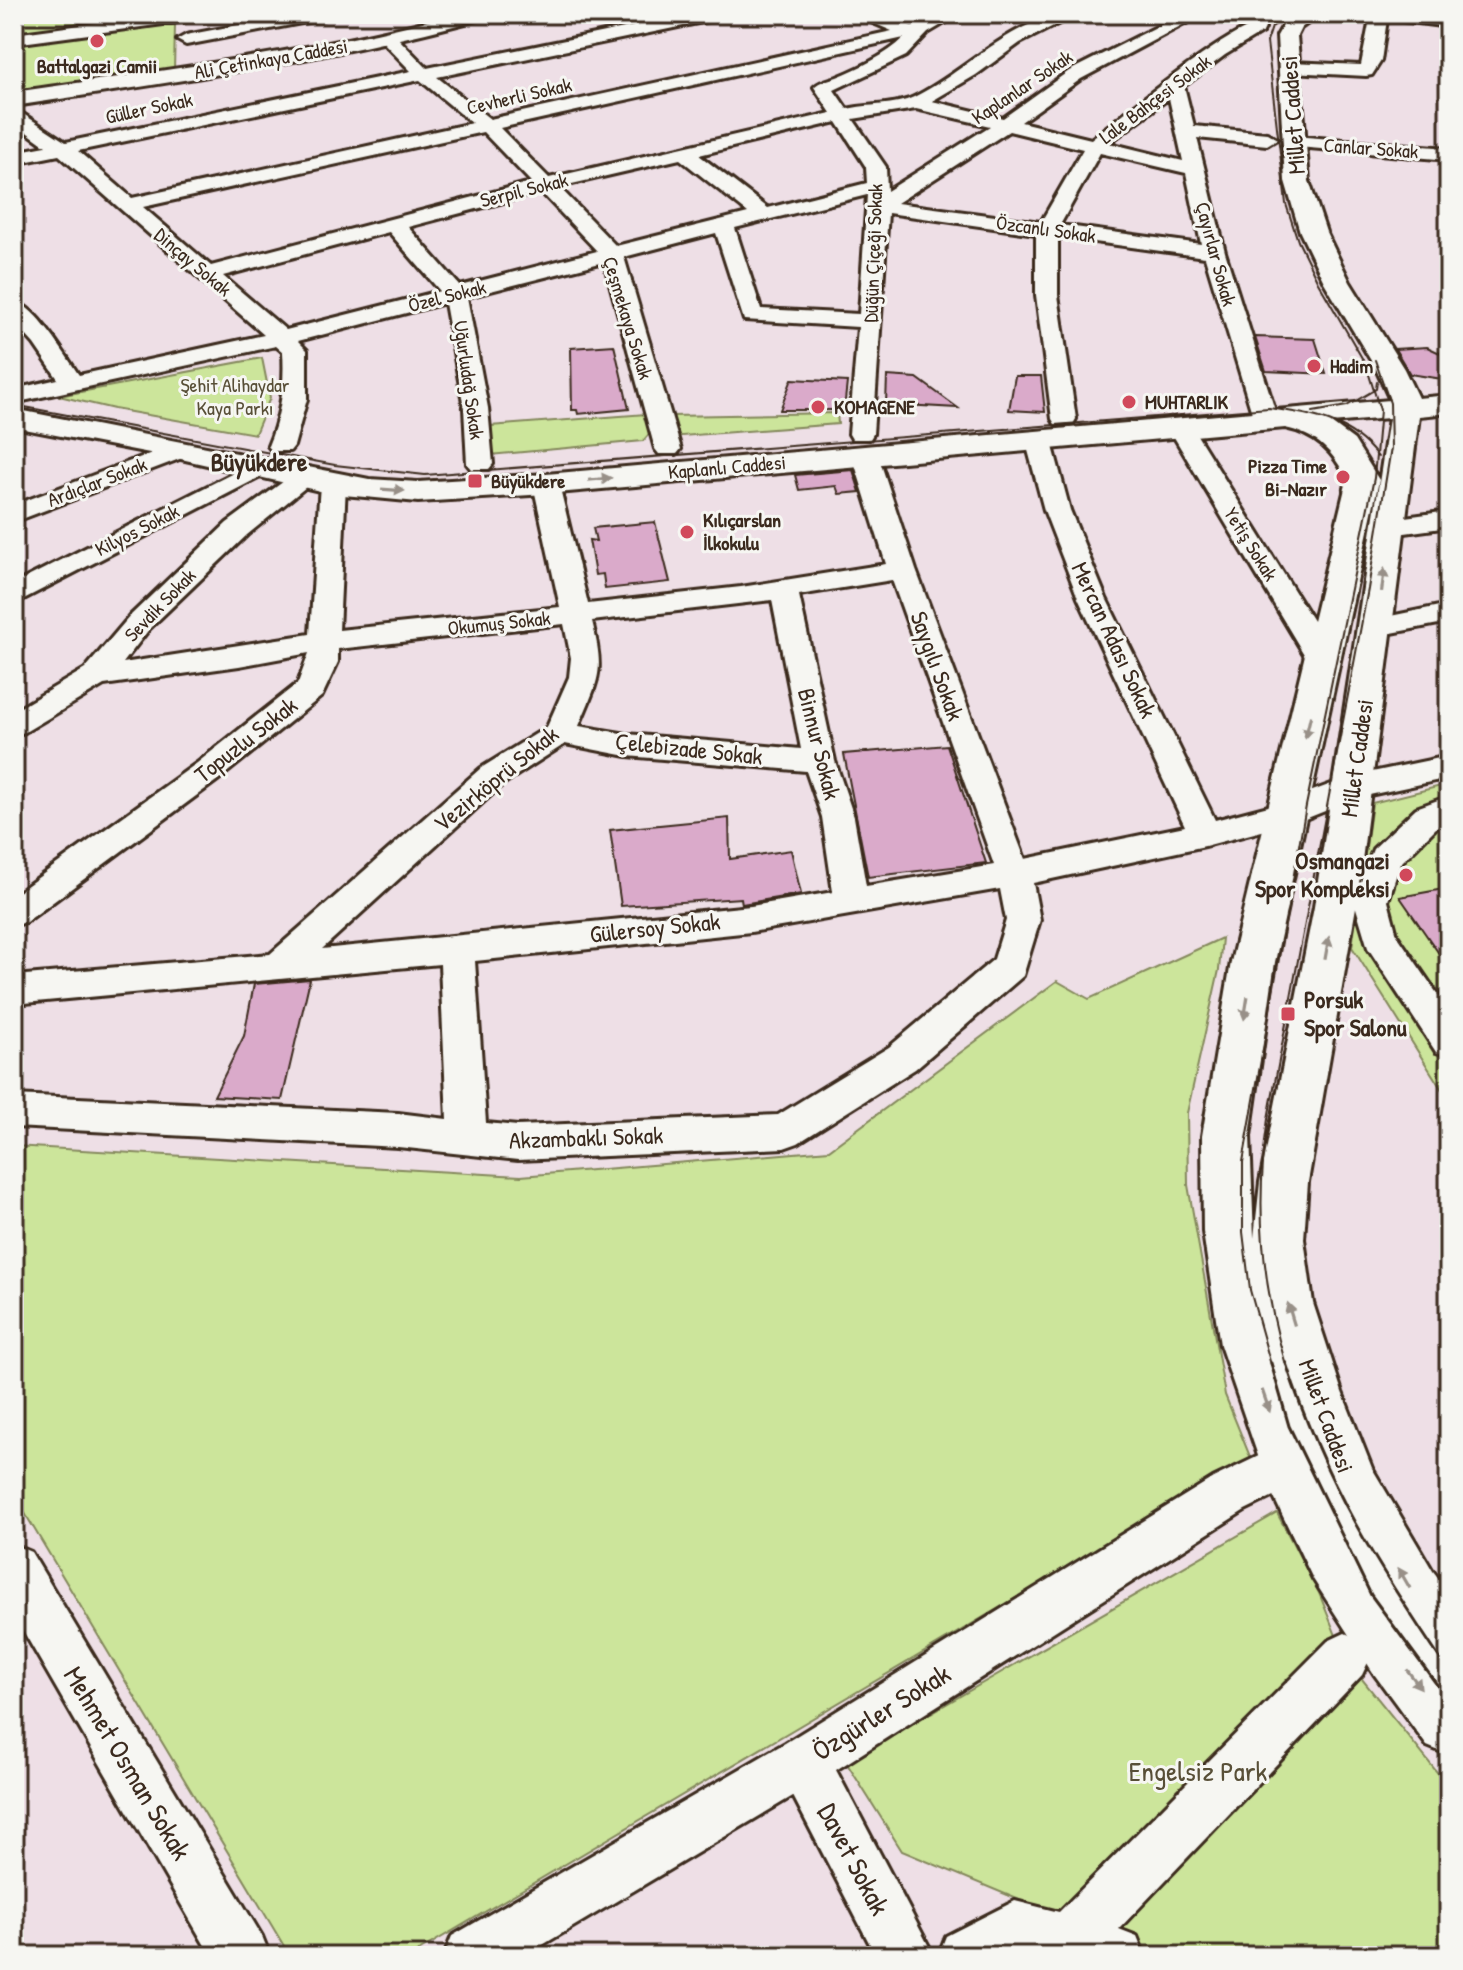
<svg xmlns="http://www.w3.org/2000/svg" width="1463" height="1970" font-family="'Patrick Hand',sans-serif">
<style>
.green{fill:#cce59b;stroke:#84885c;stroke-width:2}
.building{fill:#daaaca;stroke:#3b2a1e;stroke-width:2}
.lines{fill:none;stroke-linecap:round;stroke-linejoin:round}
.street-casing{stroke:#3b2a1e;stroke-width:6}
.secondary-casing{stroke:#3b2a1e;stroke-width:6}
.street{fill:#f6f6f2;fill-rule:evenodd}
.secondary{fill:#f6f6f2;fill-rule:evenodd}
.tram-far1{stroke:#3b2a1e;stroke-width:2}
.tram{stroke:#3b2a1e;stroke-width:3}
.oneway{fill:#989088}
.poi-dot{fill:#d1495b;stroke:#f6f6f2;stroke-width:3}
.labels{text-anchor:middle;stroke-width:6;stroke-linejoin:round;paint-order:stroke}
.far-street-label{font-size:20px;fill:#3b2a1e;stroke:#f6f6f2}
.far-poi-label{font-size:20px;font-weight:bold;fill:#3b2a1e;stroke:#f6f6f2;text-anchor:start}
.far-park-label{font-size:20px;fill:#584f37;stroke:#f6f6f2}
.street-label{font-size:24px;fill:#3b2a1e;stroke:#f6f6f2}
.poi-label{font-size:24px;font-weight:bold;fill:#3b2a1e;stroke:#f6f6f2;text-anchor:end}
.far-district-label{font-size:26px;font-weight:bold;fill:#3b2a1e;stroke:#f6f6f2}
.near-street-label{font-size:28px;fill:#3b2a1e;stroke:#f6f6f2}
.near-park-label{font-size:28px;fill:#584f37;stroke:#f6f6f2}
</style>
<rect width="100%" height="100%" fill="#eedfe6"/>
<filter id="ink" filterUnits="userSpaceOnUse"><feTurbulence type="fractalNoise" baseFrequency=".0125" numOctaves="2"/><feDisplacementMap in="SourceGraphic" scale="16" xChannelSelector="R" yChannelSelector="G"/><feConvolveMatrix kernelMatrix="1 2 1 2 8 2 1 2 1" color-interpolation-filters="sRGB"/></filter>
<g filter="url(#ink)">
<!-- green -->
<path class="green" d="M14,14H159L14,35Z
M167,24L175,25L174,71L14,92V43Z
M262,358L270,398L255,434L114,409L59,396Z
M837,413L838,424L669,437L670,416Z
M646,414L657,425L643,441L479,456L477,427Z
M1449,784V1101L1352,947L1372,803Z
M1222,938L1219,970L1187,1113L1188,1185L1225,1395L1251,1459L410,1956H290L14,1495V1146L521,1176L829,1150L1057,981L1089,999Z
M1277,1513L1319,1593L1345,1658L1449,1787V1956H1154L902,1851L846,1762Z"/>
<!-- building -->
<path class="building" d="M1255,337L1315,339L1326,374L1266,371Z
M614,345L629,409L578,414L577,410H572L571,348Z
M1427,347L1440,353L1449,372V380L1410,374L1395,349Z
M887,376L917,378L958,408L886,404Z
M1015,376H1041L1045,412L1009,410Z
M792,379L847,382L844,410H780Z
M853,470L860,492L839,494L836,486L799,490L795,475Z
M655,522L670,582L605,589L603,574L595,575L589,540L596,541L593,528Z
M947,745L986,863L868,877L844,754Z
M729,818L730,859L791,850L801,894L742,904L741,898L621,906L610,830Z
M1449,888V968L1400,897Z
M310,979L282,1100L214,1096L244,1036L254,984Z"/>
<g class="lines">
<!-- street casing -->
<g class="street-casing">
<path id="street" d="M163,14L194,16L186,21L14,44V34Z
M297,14H331L323,19L186,45L177,40L186,35Z
M693,14H725L717,19L437,77L490,119L892,31L852,14H876L912,26L939,14H960L928,33L906,56L834,90L847,109C868,104 895,106 914,97C968,71 1014,14 1077,14L1020,43L976,75L932,101L1003,118L1069,71L1182,14H1203L1081,79L1021,122L1091,139C1117,120 1239,19 1263,24L1265,28L1263,32L1225,55L1184,86L1194,126L1267,133L1277,139L1267,145L1197,138L1225,252L1278,420L1275,425H1257L1254,420L1205,257L1058,237V295L1076,419L1073,424H1055L1052,419L1036,295V234L888,213L873,434L870,439H852L849,434L858,327L744,320L716,233L624,257L681,449L677,454H659L655,449L604,262L467,297L488,408L493,464L489,469H471L467,464L464,408L445,303L298,341L307,350V399L294,446L290,451H272L268,446C281,415 285,385 283,352L276,346L14,403V389L58,379L34,344L14,322V301C37,307 65,355 79,375L264,335L59,155L14,164V152L46,146L14,123V108L66,142L411,71L379,38L388,33L394,34L427,68ZM904,38C887,55 859,68 837,77C828,80 820,81 814,87L831,113L549,178L500,128ZM420,80L472,123L132,198L78,151ZM1169,98L1183,161L1109,143ZM916,109L990,126L887,191L886,167L853,119ZM837,122L866,167L867,183L768,208L699,155ZM1009,131L1083,149L1041,222L897,203ZM483,132L531,182L211,266L143,207ZM1100,153L1186,173L1201,244L1060,225ZM680,159L748,213L616,246L559,187ZM541,192L597,251L460,286L408,227ZM867,195L859,314L761,309L735,228ZM389,232L440,291L286,330L223,276Z
M1371,14L1449,17V27L1387,19L1381,61L1372,75L1366,76L1290,72L1281,67L1290,62L1361,65Z
M1293,136L1449,148V160L1286,146L1283,142Z
M1180,420L1189,422L1192,427L1338,661L1333,668L1323,671L1313,668L1308,661L1168,427L1171,422Z
M1038,431L1047,434L1051,439L1070,510L1106,598L1215,820L1280,803L1353,776L1449,756V778L1360,797L1300,821L1205,846L1033,883L1040,920L1023,976L915,1069L798,1143L784,1148L518,1160L398,1147L14,1127V1095L398,1113L447,1119L440,964L14,1004V976L270,954L481,768L547,727L569,677L571,658L564,624L338,649V662L322,696L219,779L26,922L14,926V895L197,763L298,683L309,653L239,666L104,685L25,732L14,735V711L85,669L130,616L227,523L295,473H313L317,478L247,535L150,628L123,663L310,634L320,484L324,478H342L346,484L339,630L560,607L533,484L537,478H555L559,484L588,604L741,587L886,564L852,455L856,450H874L878,455L916,570L1025,859L1185,826L1078,598L1044,510L1025,439L1029,434ZM892,580L994,865L866,886L854,817L835,761L799,595ZM772,600L801,749L627,734L579,726C599,677 605,674 592,621ZM565,744L627,756L806,771L822,817L833,892L751,906L322,949L503,784ZM1000,889L1006,920L994,959L889,1047L778,1115L518,1126L486,1123L475,961L751,932Z
M181,442L190,445L194,450L190,455L14,522V505Z
M261,459L270,462L274,467L270,472L14,604V584Z
M1449,511V527L1390,535L1381,533L1377,527L1381,521L1390,519Z
M1449,604V622L1376,636L1366,633L1362,627L1366,621Z
M1449,796V821L1440,824L1400,864L1388,901L1397,935L1449,1011V1056L1436,1052L1368,948L1354,901L1373,849L1416,808Z
M1288,1442L1304,1449L1311,1465L1304,1481L1245,1510L836,1770L934,1956H876L793,1796L524,1956H444L452,1936L785,1743L1213,1478Z
M14,1545L31,1552L262,1936L270,1956H211L14,1615Z
M1345,1633L1362,1641L1370,1658L1362,1675L1119,1929L1137,1936L1145,1956H938L946,1936L1015,1901L1059,1912L1328,1641Z"/>
</g>
<!-- secondary casing -->
<g class="secondary-casing">
<path id="secondary" d="M454,14H487L484,18C330,60 172,82 14,106V92C161,70 310,53 454,14Z
M1296,14H1321L1301,28L1297,36L1309,181L1326,232L1350,282L1404,369L1418,398L1449,395V413L1419,416L1356,907L1308,1182L1304,1239L1313,1303L1342,1392L1372,1468L1433,1571L1449,1592V1671L1446,1670L1449,1674V1755L1427,1746L1374,1674L1313,1579L1268,1485L1220,1345L1203,1232L1202,1136L1231,962L1347,480C1335,452 1315,434 1285,428L546,494L418,502L333,494L181,459L14,427V409L369,479L418,482L546,474L1390,400L1376,369L1324,282L1300,232L1285,181L1277,36L1286,20ZM1389,418L1314,907L1260,1182L1254,1238L1250,1136L1275,962L1379,480L1354,440L1331,423Z"/>
</g>
<!-- street -->
<use href="#street" class="street"/>
<!-- secondary -->
<use href="#secondary" class="secondary"/>
<!-- tram-far1 -->
<path class="tram-far1" d="M14,405L335,465L425,475L1269,408C1312,414 1351,421 1378,457
M1313,412L1347,406L1376,389L1377,382
M1271,1365L1250,1290L1243,1232V1162L1306,806L1374,478L1380,410L1366,365L1318,282L1298,241L1286,204L1267,42L1272,27L1289,14
M1286,1365C1261,1283 1255,1203 1268,1119L1368,589L1391,448L1390,403L1375,360"/>
<!-- tram -->
<path class="tram" d="M1271,1363L1289,1426L1371,1595L1449,1701
M1286,1363C1325,1485 1378,1567 1449,1672"/>
</g>
<!-- one-way arrows -->
<defs><path id="oneway-solid" d="M-6-.8H1V-3.2L6.5 0L1 3.2V.8H-6Z" transform="scale(2)"/></defs>
<g class="oneway">
<use href="#oneway-solid" transform="translate(600 479) rotate(-6)"/>
<use href="#oneway-solid" transform="translate(393 490) rotate(4)"/>
<use href="#oneway-solid" transform="translate(1383 580) rotate(-83)"/>
<use href="#oneway-solid" transform="translate(1308 727) rotate(103)"/>
<use href="#oneway-solid" transform="translate(1327 948) rotate(-80)"/>
<use href="#oneway-solid" transform="translate(1246 1008) rotate(99)"/>
<use href="#oneway-solid" transform="translate(1291 1314) rotate(-107)"/>
<use href="#oneway-solid" transform="translate(1266 1401) rotate(71)"/>
<use href="#oneway-solid" transform="translate(1404 1578) rotate(-120)"/>
<use href="#oneway-solid" transform="translate(1414 1679) rotate(53)"/>
</g>
</g>
<!-- markers -->
<g class="poi-dot">
<circle cx="97" cy="41" r="8"/>
<circle cx="1314" cy="366" r="8"/>
<circle cx="1129" cy="402" r="8"/>
<circle cx="818" cy="407" r="8"/>
<circle cx="1343" cy="477" r="8"/>
<rect x="467" y="473" width="16" height="16" rx="4"/>
<circle cx="687" cy="532" r="8"/>
<circle cx="1406" cy="875" r="8"/>
<rect x="1280" y="1006" width="16" height="16" rx="4"/>
</g>
<g class="labels">
<!-- far-street labels -->
<g class="far-street-label">
<text transform="translate(271 59) rotate(-10)" y="7">Ali Çetinkaya Caddesi</text>
<text transform="translate(1022 87) rotate(-34)" y="7">Kaplanlar Sokak</text>
<text transform="translate(519 96) rotate(-13)" y="7">Cevherli Sokak</text>
<text transform="translate(1155 99) rotate(-37)" y="7">Lale Bahçesi Sokak</text>
<text transform="translate(149 108) rotate(-12)" y="7">Güller Sokak</text>
<text transform="translate(1371 148) rotate(4)" y="7">Canlar Sokak</text>
<text transform="translate(524 190) rotate(-14)" y="7">Serpil Sokak</text>
<text transform="translate(1046 229) rotate(8)" y="7">Özcanlı Sokak</text>
<text transform="translate(873 253) rotate(-88)" y="7">Düğün Çiçeği Sokak</text>
<text transform="translate(1216 254) rotate(75)" y="7">Çayırlar Sokak</text>
<text transform="translate(193 262) rotate(40)" y="7">Dinçay Sokak</text>
<text transform="translate(447 296) rotate(-14)" y="7">Özel Sokak</text>
<text transform="translate(628 318) rotate(73)" y="7">Çeşmekaya Sokak</text>
<text transform="translate(469 380) rotate(82)" y="7">Uğurludağ Sokak</text>
<text transform="translate(727 467) rotate(-5)" y="7">Kaplanlı Caddesi</text>
<text transform="translate(97 482) rotate(-21)" y="7">Ardıçlar Sokak</text>
<text transform="translate(137 530) rotate(-27)" y="7">Kilyos Sokak</text>
<text transform="translate(1251 544) rotate(58)" y="7">Yetiş Sokak</text>
<text transform="translate(160 605) rotate(-46)" y="7">Sevdik Sokak</text>
<text transform="translate(499 623) rotate(-6)" y="7">Okumuş Sokak</text>
</g>
<!-- far-poi labels -->
<g class="far-poi-label">
<text x="97" y="73" text-anchor="middle">Battalgazi Camii</text>
<text x="1330" y="373">Hadim</text>
<text x="1145" y="409">MUHTARLIK</text>
<text x="834" y="414">KOMAGENE</text>
<text x="1327" y="473" text-anchor="end">Pizza Time<tspan x="1327" dy="23">Bi-Nazır</tspan></text>
<text x="491" y="488">Büyükdere</text>
<text x="703" y="527">Kılıçarslan<tspan x="703" dy="23">İlkokulu</tspan></text>
</g>
<!-- far-park labels -->
<g class="far-park-label">
<text x="235" y="392">Şehit Alihaydar<tspan x="235" dy="23">Kaya Parkı</tspan></text>
</g>
<!-- street labels -->
<g class="street-label">
<text transform="translate(1293 115) rotate(-94)" y="8">Millet Caddesi</text>
<text transform="translate(1114 640) rotate(65)" y="8">Mercan Adası Sokak</text>
<text transform="translate(937 666) rotate(70)" y="8">Saygılı Sokak</text>
<text transform="translate(246 740) rotate(-38)" y="8">Topuzlu Sokak</text>
<text transform="translate(819 744) rotate(76)" y="8">Binnur Sokak</text>
<text transform="translate(689 749) rotate(6)" y="8">Çelebizade Sokak</text>
<text transform="translate(1357 758) rotate(-82)" y="8">Millet Caddesi</text>
<text transform="translate(496 779) rotate(-39)" y="8">Vezirköprü Sokak</text>
<text transform="translate(655 928) rotate(-6)" y="8">Gülersoy Sokak</text>
<text transform="translate(586 1138) rotate(-2)" y="8">Akzambaklı Sokak</text>
<text transform="translate(1326 1416) rotate(70)" y="8">Millet Caddesi</text>
</g>
<!-- poi labels -->
<g class="poi-label">
<text x="1390" y="869">Osmangazi<tspan x="1390" dy="28">Spor Kompleksi</tspan></text>
<text x="1304" y="1008" text-anchor="start">Porsuk<tspan x="1304" dy="28">Spor Salonu</tspan></text>
</g>
<!-- far-district labels -->
<g class="far-district-label">
<text x="259" y="471">Büyükdere</text>
</g>
<!-- near-street labels -->
<g class="near-street-label">
<text transform="translate(881 1712) rotate(-32)" y="10">Özgürler Sokak</text>
<text transform="translate(128 1763) rotate(59)" y="10">Mehmet Osman Sokak</text>
<text transform="translate(854 1859) rotate(62)" y="10">Davet Sokak</text>
</g>
<!-- near-park labels -->
<g class="near-park-label">
<text x="1198" y="1781">Engelsiz Park</text>
</g>
</g>
<!-- margin -->
<rect width="1463" height="1970" fill="none" stroke="#f6f6f2" stroke-width="48"/>
<rect x="24" y="24" width="1415" height="1922" fill="none" stroke="#3b2a1e" stroke-width="3" filter="url(#ink)"/>
</svg>
